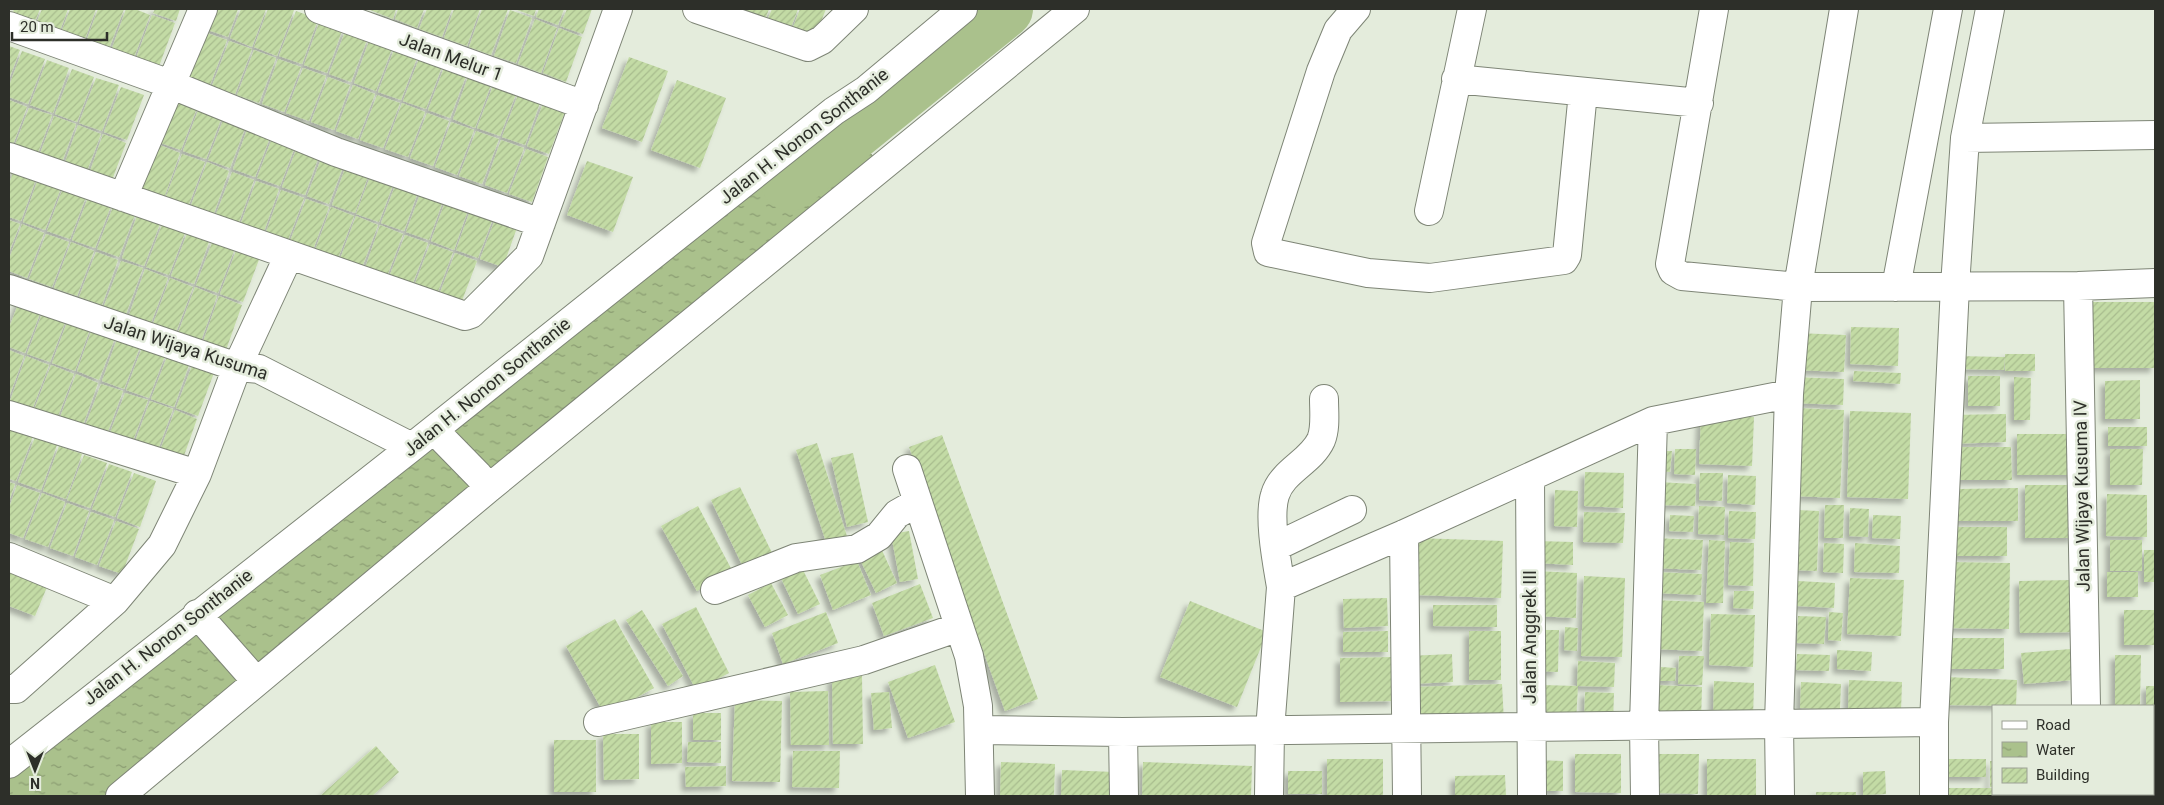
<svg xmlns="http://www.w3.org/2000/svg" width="2164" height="805" font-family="Roboto,sans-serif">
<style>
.water{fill:url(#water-ripples);stroke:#84956e}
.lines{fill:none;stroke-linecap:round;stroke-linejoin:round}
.river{stroke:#aac18c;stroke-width:58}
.building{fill:url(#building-hatch);filter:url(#shadow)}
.minor-casing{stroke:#7e8576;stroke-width:30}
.minor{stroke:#fff;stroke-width:28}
.labels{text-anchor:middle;stroke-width:5;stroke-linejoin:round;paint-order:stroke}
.street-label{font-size:18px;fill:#2d2f29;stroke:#e4ecdc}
</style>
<defs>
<pattern id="water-ripples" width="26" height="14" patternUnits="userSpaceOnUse" patternTransform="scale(1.25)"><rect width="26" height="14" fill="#aac18c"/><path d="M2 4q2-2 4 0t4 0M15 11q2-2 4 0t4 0" fill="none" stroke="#8b9d72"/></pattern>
<pattern id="building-hatch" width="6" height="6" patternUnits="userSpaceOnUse" patternTransform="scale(1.25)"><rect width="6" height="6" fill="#c3dba5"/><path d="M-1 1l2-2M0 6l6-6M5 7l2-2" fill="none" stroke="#a8bc8e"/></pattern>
<filter id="shadow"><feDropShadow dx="-4.5" dy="4.5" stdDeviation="2.5" flood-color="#0004"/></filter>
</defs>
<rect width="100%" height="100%" fill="#e4ecdc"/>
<!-- water -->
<path class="water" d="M834,111L882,167L120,796H9V764Z"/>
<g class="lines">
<!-- river -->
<path class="river" d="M790,182L1004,9"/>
</g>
<!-- building -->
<path class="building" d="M14,9H40L34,24L12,16Z
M42,9H68L59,33L36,24Z
M70,9H96L84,42L61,33Z
M98,9H124L108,51L86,42Z
M126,9H135L150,15L133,60L111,51Z
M155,9H180L176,21L153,13Z
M213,9H238L228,37L205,29Z
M241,9H266L252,47L230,38Z
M268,9L294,10L277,56L254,47Z
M370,9H396L393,19L370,10Z
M398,9H424L417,28L395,19Z
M427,9H452L442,37L419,29Z
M454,9H480L467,46L444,38Z
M482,9H508L491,55L469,47Z
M514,9H536L534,16Z
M539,9H564L558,25L536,17Z
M567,9H592L583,34L560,26Z
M744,9H769L765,20L742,12Z
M772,9H798L790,30L767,21Z
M800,9H826L814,39L792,30Z
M510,10L532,18L516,63L494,56Z
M296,11L318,19L302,64L279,56Z
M152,15L175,23L158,69L135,61Z
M535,19L557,28L541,73L518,64Z
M320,20L343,28L327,73L304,65Z
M559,28L582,37L566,82L543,73Z
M346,29L368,37L351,82L329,74Z
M204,32L227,40L210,85L187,77Z
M370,38L393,46L376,91L354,83Z
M229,41L252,49L235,94L212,86Z
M9,46L20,50L9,79Z
M395,47L418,55L401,100L378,92Z
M254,50L276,58L259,103L237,95Z
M22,51L45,59L28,104L9,97V86Z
M420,56L443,64L426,109L403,101Z
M629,57L668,71L642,142L602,128Z
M278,59L301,67L284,112L262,104Z
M47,60L69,68L53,113L30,105Z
M445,65L467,73L450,118L428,110Z
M303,68L326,76L309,121L286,113Z
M72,69L94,77L77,122L55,114Z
M469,74L492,82L475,128L453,119Z
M328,77L350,85L334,130L311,122Z
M96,78L119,85L102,131L79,123Z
M677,80L726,98L700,168L651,150Z
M494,83L517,91L500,136L477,128Z
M353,85L375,94L358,139L336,131Z
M121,87L144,95L127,140L104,132Z
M519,92L541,100L525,145L502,137Z
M377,95L400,103L383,148L360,140Z
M175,97L198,105L181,150L158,142Z
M9,100L27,107L9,155Z
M544,101L566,109L549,154L527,146Z
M402,103L425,112L408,157L385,149Z
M200,105L223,114L206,159L183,151Z
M29,108L52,115L35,161L12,153Z
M427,113L449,121L433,166L410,158Z
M225,115L247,123L230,168L208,160Z
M54,116L76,124L59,170L37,162Z
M451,122L474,130L457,175L435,167Z
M249,124L272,132L255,177L233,169Z
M78,125L101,134L84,179L62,171Z
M476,131L499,139L482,184L459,176Z
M274,133L297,141L280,186L257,178Z
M103,134L126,143L109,188L87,180Z
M501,140L524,148L507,193L485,185Z
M299,142L321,150L305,195L282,187Z
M157,144L180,153L164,198L141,190Z
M526,149L548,157L532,202L509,194Z
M324,151L346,159L329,204L307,196Z
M182,154L205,162L188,207L165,199Z
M348,160L371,168L355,213L332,205Z
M587,161L633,177L613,232L567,215Z
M207,162L229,171L213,216L190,208Z
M15,167L37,176L21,221L9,217V184Z
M373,169L396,177L379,222L356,214Z
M232,172L254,180L238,225L215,217Z
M39,176L62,185L45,230L23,222Z
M398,178L420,186L404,231L381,223Z
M256,181L279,189L263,234L240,226Z
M64,185L87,194L70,239L47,231Z
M423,186L445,195L429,240L406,232Z
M281,190L304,198L287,243L265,235Z
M89,195L112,203L95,248L72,240Z
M447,196L470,204L454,250L431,241Z
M306,199L329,207L312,252L289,244Z
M114,204L136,212L119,257L97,249Z
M472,205L495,213L478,258L456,250Z
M331,207L354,216L337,261L314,253Z
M138,213L161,221L144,266L122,258Z
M497,214L519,222L503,267L480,259Z
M356,216L378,225L361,270L339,262Z
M9,220L20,224L9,252Z
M163,222L186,230L169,275L146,267Z
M22,224L44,233L27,278L9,271V259Z
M380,225L403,234L386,279L364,271Z
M188,231L210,239L194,284L171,276Z
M46,234L69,242L52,287L29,279Z
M405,235L428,243L411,288L388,280Z
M213,240L235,248L218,293L196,285Z
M71,242L94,251L77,296L54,288Z
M430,244L453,252L436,297L413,289Z
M237,248L260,257L243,302L220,294Z
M96,252L118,260L102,305L79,297Z
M455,253L477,261L460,306L438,298Z
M121,261L143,268L126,314L104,306Z
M145,269L168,278L151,323L129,315Z
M170,278L193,287L176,332L153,324Z
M195,287L217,296L201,341L178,333Z
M219,296L242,305L226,350L203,342Z
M20,299L42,308L25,353L9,347V328Z
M2087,302H2155V368H2087Z
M44,308L67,317L50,362L27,354Z
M69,317L91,326L75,371L52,363Z
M93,326L116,335L99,380L77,371Z
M1851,327L1899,328L1898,366L1850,364Z
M1796,333L1846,335L1844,372L1795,370Z
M118,336L141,344L124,389L102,381Z
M143,345L166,353L149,398L126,390Z
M9,350L24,356L9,397Z
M168,354L190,362L174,407L151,399Z
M2005,354H2035V371H2005Z
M26,356L49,365L32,410L10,401Z
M1955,356L2005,357L2004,370L1955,369Z
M193,363L215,370L198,416L176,408Z
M51,365L74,374L57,419L34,410Z
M1854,371L1901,373L1900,384L1853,381Z
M76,374L98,383L82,428L59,420Z
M1968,376H2000V406H1968Z
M1793,377L1844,379L1843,405L1792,403Z
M2014,377L2031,378L2030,420H2014Z
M2140,380V419H2105V381Z
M101,384L123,391L106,437L84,429Z
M125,393L148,400L131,446L108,438Z
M150,401L173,409L156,455L133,447Z
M1796,408L1844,410L1840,498L1792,496Z
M175,410L197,419L181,464L158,456Z
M1850,411L1911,413L1908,499L1847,497Z
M2006,414V442L1949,444L1948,415Z
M1701,415L1754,417L1752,466L1699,464Z
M2108,427H2147V446H2108Z
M10,428L33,436L16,481L9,479Z
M2017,434H2076V475H2017Z
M942,435L1038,699L1005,711L909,447Z
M35,437L57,445L41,490L18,482Z
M817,443L847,536L826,542L796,450Z
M59,446L82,454L66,499L43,491Z
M1948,447H2011L2012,480H1948Z
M1675,449H1696L1695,475L1674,474Z
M2110,449H2143L2142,485H2110Z
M1655,451H1672L1670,472L1654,471Z
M853,453L868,522L847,527L831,458Z
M84,455L107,463L90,508L67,500Z
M109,464L132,472L115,517L92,509Z
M1585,472L1624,473L1623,508L1584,506Z
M134,473L156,481L140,527L117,518Z
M1700,473H1723L1722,501L1699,500Z
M1728,475L1756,476L1755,505L1727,503Z
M9,482L15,484L9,501Z
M1657,482L1696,484L1695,506L1657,505Z
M17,485L40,493L23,538L9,533V508Z
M2025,485H2074V538H2025Z
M740,487L774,557L745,571L711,500Z
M2018,488V521H1957L1956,489Z
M1555,490L1578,491L1577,527L1554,526Z
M42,493L65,502L48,547L25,539Z
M2107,494L2147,495V537L2106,536Z
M67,503L89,511L73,556L50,548Z
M1825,505H1844L1843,538H1824Z
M698,506L733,572L697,591L661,526Z
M1699,506L1725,507L1724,535L1698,534Z
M1850,508L1869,509L1868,537L1849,536Z
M1797,510L1819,511L1817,571L1794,570Z
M1729,511L1756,512L1755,539L1728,538Z
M91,512L114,520L97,565L75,557Z
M1584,512L1625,513L1623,543L1583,542Z
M1670,515L1694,516L1693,532L1669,531Z
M1873,515L1901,516L1900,539L1872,538Z
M116,521L139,529L122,574L99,566Z
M1950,527H2007V556H1949Z
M909,531L918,579L900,582L891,534Z
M1417,538L1503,541L1501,598L1416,595Z
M1654,538L1703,540L1701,570L1653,568Z
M1709,540L1725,541L1723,603H1706Z
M2110,540H2142V571H2110Z
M1536,541L1573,542V565L1535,563Z
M1730,542L1754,543L1753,586L1728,585Z
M1824,543L1844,544L1843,573L1823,572Z
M1855,543L1900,546L1899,573L1854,572Z
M880,546L897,583L876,593L858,555Z
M2144,550H2155V582H2144Z
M857,561L871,595L833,610L820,575Z
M1949,562L2010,563L2009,629L1948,628Z
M802,568L820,604L798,614L781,578Z
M1536,571L1577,573L1576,618L1535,616Z
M9,572L47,587L35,616L9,606Z
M1654,572L1702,574L1701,595L1654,593Z
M2107,572H2138V597H2107Z
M1584,576L1625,578L1622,657L1581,656Z
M1850,578L1904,580L1901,636L1847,634Z
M2075,580L2076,632L2020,633L2019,581Z
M1798,581L1835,583L1834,608L1797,606Z
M771,583L788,615L765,627L748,595Z
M920,584L933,618L884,636L872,603Z
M1734,591H1754L1753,609L1733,608Z
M1387,598L1388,626L1344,628L1343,599Z
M1654,600L1704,602L1702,651L1652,649Z
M1190,601L1267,632L1237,707L1160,677Z
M1433,605H1497V627L1433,626Z
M696,607L729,673L696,690L662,624Z
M642,610L683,676L668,686L626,620Z
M2124,610H2155V645H2124Z
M826,612L838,643L783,664L772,633Z
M1829,612L1843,613L1841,641L1828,640Z
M1711,614L1755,615L1753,667L1709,665Z
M1798,616L1826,617L1824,644L1797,643Z
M615,619L654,688L605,715L566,646Z
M1565,627L1578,628L1577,651L1564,650Z
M1535,630H1559L1558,672L1533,671Z
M1388,631V652H1343V632Z
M1469,631H1501V680H1469Z
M1941,638H2004V669H1941Z
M2071,649L2074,680L2024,684L2021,653Z
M1837,650L1872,652L1871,671L1837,669Z
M1452,654L1453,682L1410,684L1408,656Z
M1797,654L1830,655L1829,671L1796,670Z
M2115,655H2141L2140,705H2115Z
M1679,656H1704L1702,685L1678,684Z
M1393,657L1394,701L1340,702V658Z
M1578,661L1615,663L1614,687L1578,686L1576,722L1541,721L1542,685L1577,686Z
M935,665L955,722L908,738L888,682Z
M1661,667L1676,668L1675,681H1660Z
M862,676L863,744H833L832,677Z
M1946,677L2017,680L2016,706L1945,705Z
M1849,680L1902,682L1901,712L1848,710Z
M1714,681L1754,683L1753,719L1713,717Z
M1801,682L1841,684L1840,710L1800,708Z
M1502,684L1504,722L1415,725L1414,687Z
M1654,685L1702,687L1701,721L1653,718Z
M2146,686H2155V706H2146Z
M828,691L829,745H791L790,692Z
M889,692L892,728L874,730L871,693Z
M1585,692L1614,693L1613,723L1584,722Z
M735,700L782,701L780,782L732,781Z
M693,713H721V740H693Z
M651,722H682V763L651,764Z
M603,734H639V779L604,780Z
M554,740H596V792H554Z
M688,742H721V763L687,762Z
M376,746L399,772L372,796H320Z
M793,751H840L839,788L792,787Z
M1575,754H1621V793L1575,792Z
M1652,754H1699L1698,794L1651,793Z
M1327,759H1383V796H1327Z
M1707,759H1756V796H1707Z
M1944,759H1986V777H1943Z
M1535,760L1563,761V791H1535Z
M1990,761H1993V787H1990Z
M1001,762L1055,764L1054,796H1000Z
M1143,762L1252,766L1251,796H1142Z
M726,766V786L686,787L685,767Z
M1062,770L1115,772L1114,796H1061Z
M1288,771H1322V794H1288Z
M1885,771L1886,794L1863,795V772Z
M1505,775L1506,796H1455V776Z
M1949,788H1993V794H1997V796H1949Z
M1816,792H1856V796H1816Z
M2000,794H2057V796H2000Z
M2102,794H2146V796H2102Z"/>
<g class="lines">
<!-- minor casing -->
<g class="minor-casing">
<path id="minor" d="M319,9L584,105
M697,9L808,47L822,40L854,9
M1356,9L1338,30L1321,71L1266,243L1268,252L1368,273L1430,278L1564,260L1567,255L1583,92
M1714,9L1670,264L1673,271L1682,276L1798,287L2078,286L2155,283
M9,26L170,84L336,152L541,223
M1456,79L1699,103
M1965,138L2155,135
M9,157L465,316L471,314L529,256L618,9
M123,197L203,9
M1429,211L1472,9
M2078,286L2086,706
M1896,287L1948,9
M9,289L237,367L259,369L412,447
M9,415L197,474L237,367L289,255
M434,430L478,475L489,488
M907,469L969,656L978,706L980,796
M1530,477L1532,796
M1404,534L1407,796
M1275,547L1352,510
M9,557L115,601
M1281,587C1277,563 1268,517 1275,495C1282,471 1311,462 1321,440C1326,428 1324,412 1324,399
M715,590L796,558L857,549L879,536L897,514L918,502
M197,614L256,681
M9,689H16L115,601L162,545L197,474
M2153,720H2155
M598,722L864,660L959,627
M979,730L1123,732L1934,722
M1123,732L1124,796
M9,764L412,447L834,111L866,90L963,9
M2087,794V796
M120,796L489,488L1075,9
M1269,796L1270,730L1281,587L1404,534L1653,421L1789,394
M1645,796L1644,725L1653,421
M1780,796L1779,724L1789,394L1798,287L1844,9
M1934,796V722L1955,286L1965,138L1990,9"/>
</g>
<!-- minor -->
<use href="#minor" class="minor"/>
</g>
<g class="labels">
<!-- street labels -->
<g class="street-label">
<text transform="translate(451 57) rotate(20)" y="6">Jalan Melur 1</text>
<text transform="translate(804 136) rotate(-38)" y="6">Jalan H. Nonon Sonthanie</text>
<text transform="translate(186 348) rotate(18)" y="6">Jalan Wijaya Kusuma</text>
<text transform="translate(487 387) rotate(-39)" y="6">Jalan H. Nonon Sonthanie</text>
<text transform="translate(2082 496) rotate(-91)" y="6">Jalan Wijaya Kusuma IV</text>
<text transform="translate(168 637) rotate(-38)" y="6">Jalan H. Nonon Sonthanie</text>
<text transform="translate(1530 637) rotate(-90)" y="6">Jalan Anggrek III</text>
</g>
</g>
<!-- border -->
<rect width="2164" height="805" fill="none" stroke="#2d2f29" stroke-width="20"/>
<!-- legend -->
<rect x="1992" y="705" width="162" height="90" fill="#e4ecdc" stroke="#9ba094"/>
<rect x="2002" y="721" width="25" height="8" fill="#ffffff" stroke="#9ba094"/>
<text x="2036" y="730" font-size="15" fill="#2d2f29">Road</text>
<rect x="2002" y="742" width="25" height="15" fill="url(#water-ripples)" stroke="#9ba094"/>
<text x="2036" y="755" font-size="15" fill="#2d2f29">Water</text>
<rect x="2002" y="768" width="25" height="15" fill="url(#building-hatch)" stroke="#9ba094"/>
<text x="2036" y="780" font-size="15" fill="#2d2f29">Building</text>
<!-- north arrow -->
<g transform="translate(35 770) rotate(180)" stroke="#e4ecdc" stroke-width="4" paint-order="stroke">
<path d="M0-4L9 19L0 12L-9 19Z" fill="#2d2f29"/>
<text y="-8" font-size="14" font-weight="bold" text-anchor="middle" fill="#2d2f29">N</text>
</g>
<!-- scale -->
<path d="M12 32v8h95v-8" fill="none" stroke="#2d2f29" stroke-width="2.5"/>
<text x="20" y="32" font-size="15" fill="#2d2f29" stroke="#e4ecdc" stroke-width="4" paint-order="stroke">20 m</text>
</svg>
